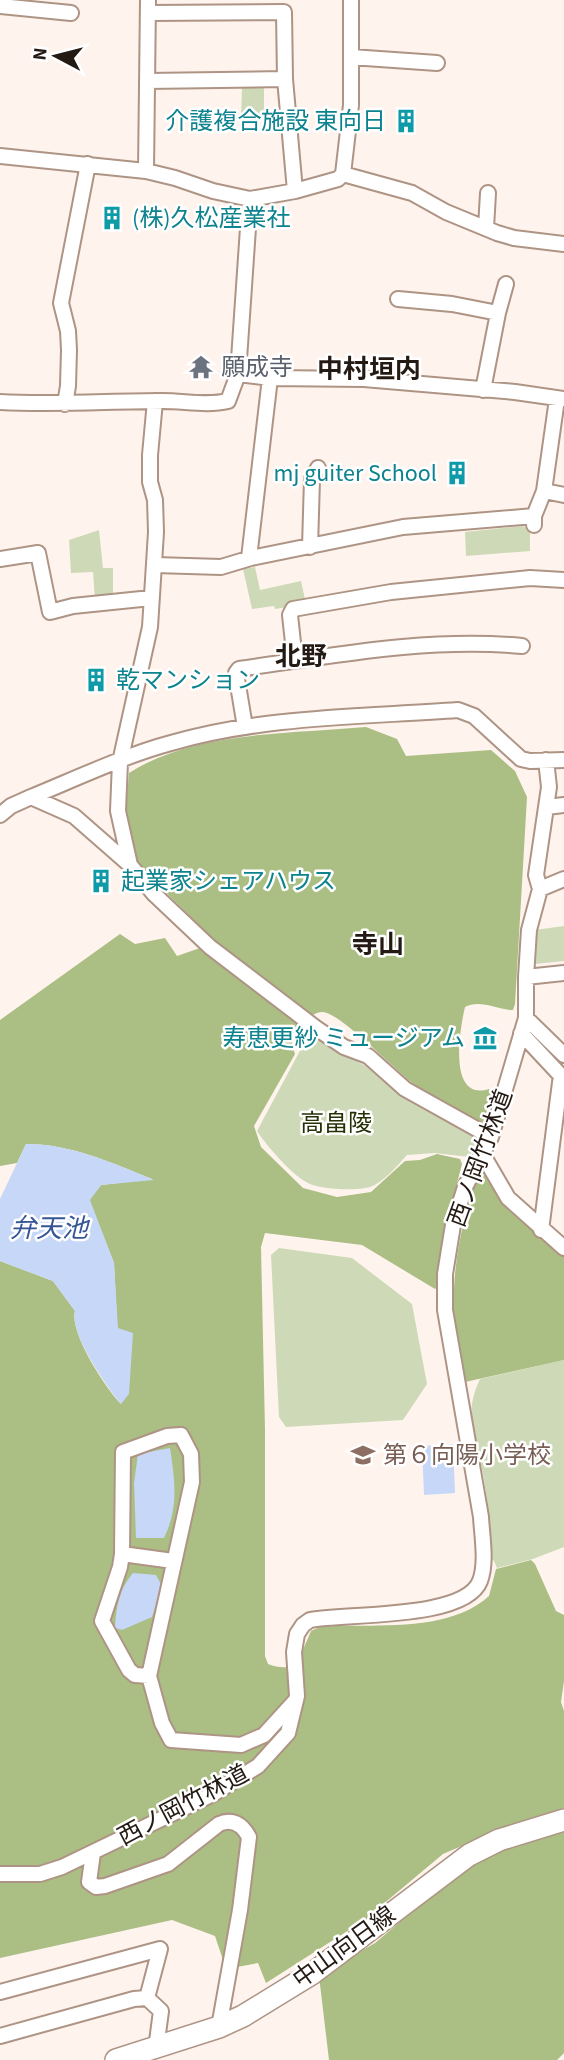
<svg xmlns="http://www.w3.org/2000/svg" width="564" height="2060" font-family="'Source Sans 3','Noto Sans JP',sans-serif">
<style>
.green{fill:#cedab7}
.forest{fill:#abbe84}
.water{fill:#c6d7f7}
.lines{fill:none;stroke-linecap:round;stroke-linejoin:round}
.minor-casing{stroke:#ae9484;stroke-width:18}
.secondary-casing{stroke:#ae9484;stroke-width:24}
.minor{stroke:#fff;stroke-width:14}
.secondary{stroke:#fff;stroke-width:21}
.labels{text-anchor:middle;stroke-width:5;stroke-linejoin:round;paint-order:stroke}
.culture-label{font-size:24px;fill:#0d838f;stroke:#fff;text-anchor:end}
.worship-label{font-size:24px;fill:#5b616d;stroke:#fff;text-anchor:start}
.park-label{font-size:24px;fill:#253004;stroke:#fff}
.street-label{font-size:24px;fill:#241a14;stroke:#fff}
.education-label{font-size:24px;fill:#785e54;stroke:#fff;text-anchor:start}
.neighbourhood-label{font-size:26px;font-weight:bold;fill:#241a14;stroke:#fff}
.water-label{font-size:26px;font-style:italic;fill:#355595;stroke:#fff}
</style>
<rect width="100%" height="100%" fill="#fff3ed"/>
<!-- green -->
<path class="green" d="M242,86H264V115L241,117Z
M523,526L530,531V551L466,556L465,532Z
M99,530L103,568H113V598L95,600L93,572L71,573L69,540Z
M255,567L260,590L301,581L306,604L275,609L274,606L252,609L243,569Z
M564,926V961L535,964V930Z
M310,1032L334,1050L364,1065L398,1092L437,1116L477,1135L478,1142L469,1157L435,1153L407,1155C397,1166 384,1182 370,1187C355,1191 319,1190 306,1182C290,1173 267,1146 257,1131Z
M279,1248L352,1258L412,1304L427,1384L403,1420L286,1427L279,1417L271,1255Z
M564,1360V1547L533,1559L497,1568L494,1561L487,1556C490,1528 488,1502 483,1474C476,1437 462,1417 480,1379Z"/>
<!-- forest -->
<path class="forest" d="M366,727L397,739L406,756L491,750L515,771L527,797L515,1004L513,1010C496,1010 481,999 465,1007C460,1028 447,1102 489,1089L493,1095L491,1110L485,1122C473,1122 467,1114 457,1109C444,1102 431,1096 419,1088C399,1075 341,1012 322,1012C310,1012 303,1028 293,1033L292,1045L295,1054L254,1126L261,1147L303,1188L337,1197L371,1192L405,1161L420,1160L437,1154L460,1159L462,1164L443,1237L438,1286L435,1289L362,1245L265,1233L261,1247L265,1430V1656L268,1664C278,1668 285,1668 296,1666L311,1631L322,1626C373,1624 449,1633 489,1596L496,1569L531,1560L535,1564L556,1611L564,1615V1681L561,1702L564,1711V1808L516,1823L443,1854L363,1921L266,1983L258,1963L226,1969L215,1936L172,1920L0,1958V1261L53,1281L75,1311C69,1332 106,1389 121,1404L114,1263L89,1200L101,1185L152,1179C112,1163 71,1144 26,1144L17,1163L0,1166V1020L120,934L135,944L165,938L177,956L200,948L208,934L137,864L126,808L129,773C194,731 290,734 366,727Z
M480,1169L484,1170L502,1198L564,1254V1360L465,1382C449,1329 451,1275 464,1221C468,1203 471,1185 480,1169Z
M564,1826V2053L557,2060H329L319,1976L375,1943L457,1874L502,1847Z"/>
<!-- water -->
<path class="water" d="M26,1144C71,1144 113,1163 154,1180L101,1185L90,1200L114,1263L118,1328L133,1333L129,1394L121,1404C107,1387 69,1333 75,1311L53,1281L0,1261V1199Z
M453,1444L455,1493L424,1495L422,1446Z
M170,1448C175,1481 179,1507 164,1538H136L134,1483L138,1454Z
M133,1573L156,1575L162,1586L152,1617L122,1630L115,1628C116,1608 119,1589 133,1573Z"/>
<g class="lines">
<!-- minor casing -->
<g class="minor-casing">
<path id="minor" d="M0,6L71,13
M148,13L284,12L285,79L295,191
M351,57L437,63
M147,81L285,79
M0,156L146,171L175,178L213,191L250,199L295,191L338,179L343,174L412,193L446,212L497,233L514,238L564,244
M146,171L148,0
M343,174L351,105V0
M486,228L488,193
M398,299L452,304L498,313L506,284
M238,374L270,378L364,379L515,392L564,399
M483,390L498,313
M155,401L150,455V482L155,500L156,532L150,627L120,762L118,811L130,865L154,894L210,947L316,1028L344,1047L368,1056L405,1089L491,1137
M0,402C55,405 109,401 163,401C185,401 207,406 228,401L238,374L250,199
M65,404L68,386L69,350L68,331L61,303L88,164
M544,491L564,495
M534,525V516L544,491L557,399
M310,547L312,479L318,468
M249,558L270,378
M0,559L38,553L50,612L73,606L151,598
M155,565L221,567L251,558L403,527L534,516
M295,661L290,615L293,609L391,592L530,578L564,580
M245,727L236,673L239,669C331,656 428,637 522,646
M31,797L74,816L130,865
M547,807L564,805
M0,815L11,806L31,797C75,779 126,755 171,743C264,716 362,717 458,710L474,716L521,759L530,761L564,760
M540,889L536,875L549,787L546,760
M526,977L564,973
M526,1018L564,1055
M521,1033L564,1079
M483,1155L508,1198L564,1248
M541,1230L561,1075
M122,1554L173,1561
M149,1676L135,1675L129,1670L102,1621L120,1567L122,1554L123,1452L167,1436L181,1435L191,1454L192,1482L149,1676L162,1723L171,1740L241,1745L264,1735L295,1701
M93,1853L89,1882L96,1887L105,1886L168,1864L219,1824C232,1818 242,1824 249,1837L240,1910L219,2027
M0,1874H40L62,1867L213,1794L258,1766L288,1733L297,1696L294,1652L297,1634L303,1625L310,1620C344,1613 465,1620 480,1581C487,1563 482,1536 481,1517L445,1310V1274L453,1225L465,1187L491,1137L526,1018V977L529,930L540,889L564,879
M0,1992L160,1949L147,1998
M0,2036L134,1999L147,1998L161,2011L156,2049"/>
</g>
<!-- secondary casing -->
<g class="secondary-casing">
<path id="secondary" d="M116,2060L219,2027L243,2016L313,1973L469,1855L499,1840L564,1820"/>
</g>
<!-- minor -->
<use href="#minor" class="minor"/>
<!-- secondary -->
<use href="#secondary" class="secondary"/>
</g>
<!-- icons -->
<defs>
<g id="building-bare" transform="scale(1.89)"><path d="M-4-6H4V6H1V3H-1V6H-4ZM-2.5-4.3h1.7v1.8h-1.7ZM.8-4.3h1.7v1.8H.8ZM-2.5-1h1.7V.8h-1.7ZM.8-1h1.7V.8H.8Z" fill="#0f9aa8" stroke="#fff" stroke-width="2.5" paint-order="stroke"/></g>
<g id="temple-bare" transform="scale(1.89)"><path d="M0-6L5-2H3V0L6.5 2.5H4V6H1.5V3h-3V6H-4V2.5H-6.5L-3 0V-2H-5Z" fill="#6b7280" stroke="#fff" stroke-width="2.5" paint-order="stroke"/></g>
<g id="museum-bare" transform="scale(1.89)"><path d="M0-6L6-3V-2H-6V-3ZM-5-1h2V3h-2ZM-1-1h2V3h-2ZM3-1h2V3H3ZM-6 4H6V6H-6Z" fill="#0f9aa8" stroke="#fff" stroke-width="2.5" paint-order="stroke"/></g>
<g id="school-bare" transform="scale(1.89)"><path d="M0-5L7-2L0 1L-7-2ZM-4 1L0 2.5L4 1V4Q0 6-4 4Z" fill="#8d6e63" stroke="#fff" stroke-width="2.5" paint-order="stroke"/></g>
</defs>
<g fill-rule="evenodd">
<use href="#building-bare" x="406" y="121"/>
<use href="#building-bare" x="112" y="218"/>
<use href="#temple-bare" x="201" y="367"/>
<use href="#building-bare" x="457" y="473"/>
<use href="#building-bare" x="96" y="680"/>
<use href="#building-bare" x="101" y="881"/>
<use href="#museum-bare" x="485" y="1038"/>
<use href="#school-bare" x="363" y="1455"/>
</g>
<g class="labels">
<!-- culture labels -->
<g class="culture-label">
<text x="386" y="129">介護複合施設 東向日</text>
<text x="132" y="226" text-anchor="start">(株)久松産業社</text>
<text x="437" y="481">mj guiter School</text>
<text x="116" y="688" text-anchor="start">乾マンション</text>
<text x="121" y="889" text-anchor="start">起業家シェアハウス</text>
<text x="465" y="1046">寿恵更紗 ミュージアム</text>
</g>
<!-- worship labels -->
<g class="worship-label">
<text x="221" y="375">願成寺</text>
</g>
<!-- park labels -->
<g class="park-label">
<text x="336" y="1131">高畠陵</text>
</g>
<!-- street labels -->
<g class="street-label">
<text transform="translate(480 1158) rotate(-70)" y="8">西ノ岡竹林道</text>
<text transform="translate(183 1805) rotate(-28)" y="8">西ノ岡竹林道</text>
<text transform="translate(344 1947) rotate(-36)" y="8">中山向日線</text>
</g>
<!-- education labels -->
<g class="education-label">
<text x="383" y="1463">第６向陽小学校</text>
</g>
<!-- neighbourhood labels -->
<g class="neighbourhood-label">
<text x="369" y="378">中村垣内</text>
<text x="301" y="665">北野</text>
<text x="378" y="953">寺山</text>
</g>
<!-- water labels -->
<g class="water-label">
<text x="49" y="1237">弁天池</text>
</g>
</g>
<!-- north arrow -->
<g transform="translate(56 56) rotate(277)" stroke="#ffffff" stroke-width="5" paint-order="stroke">
<path d="M0-5L12 26L0 18L-12 26Z" fill="#241a14"/>
<text y="-10" font-size="19" font-weight="bold" text-anchor="middle" fill="#241a14">N</text>
</g>
</svg>
